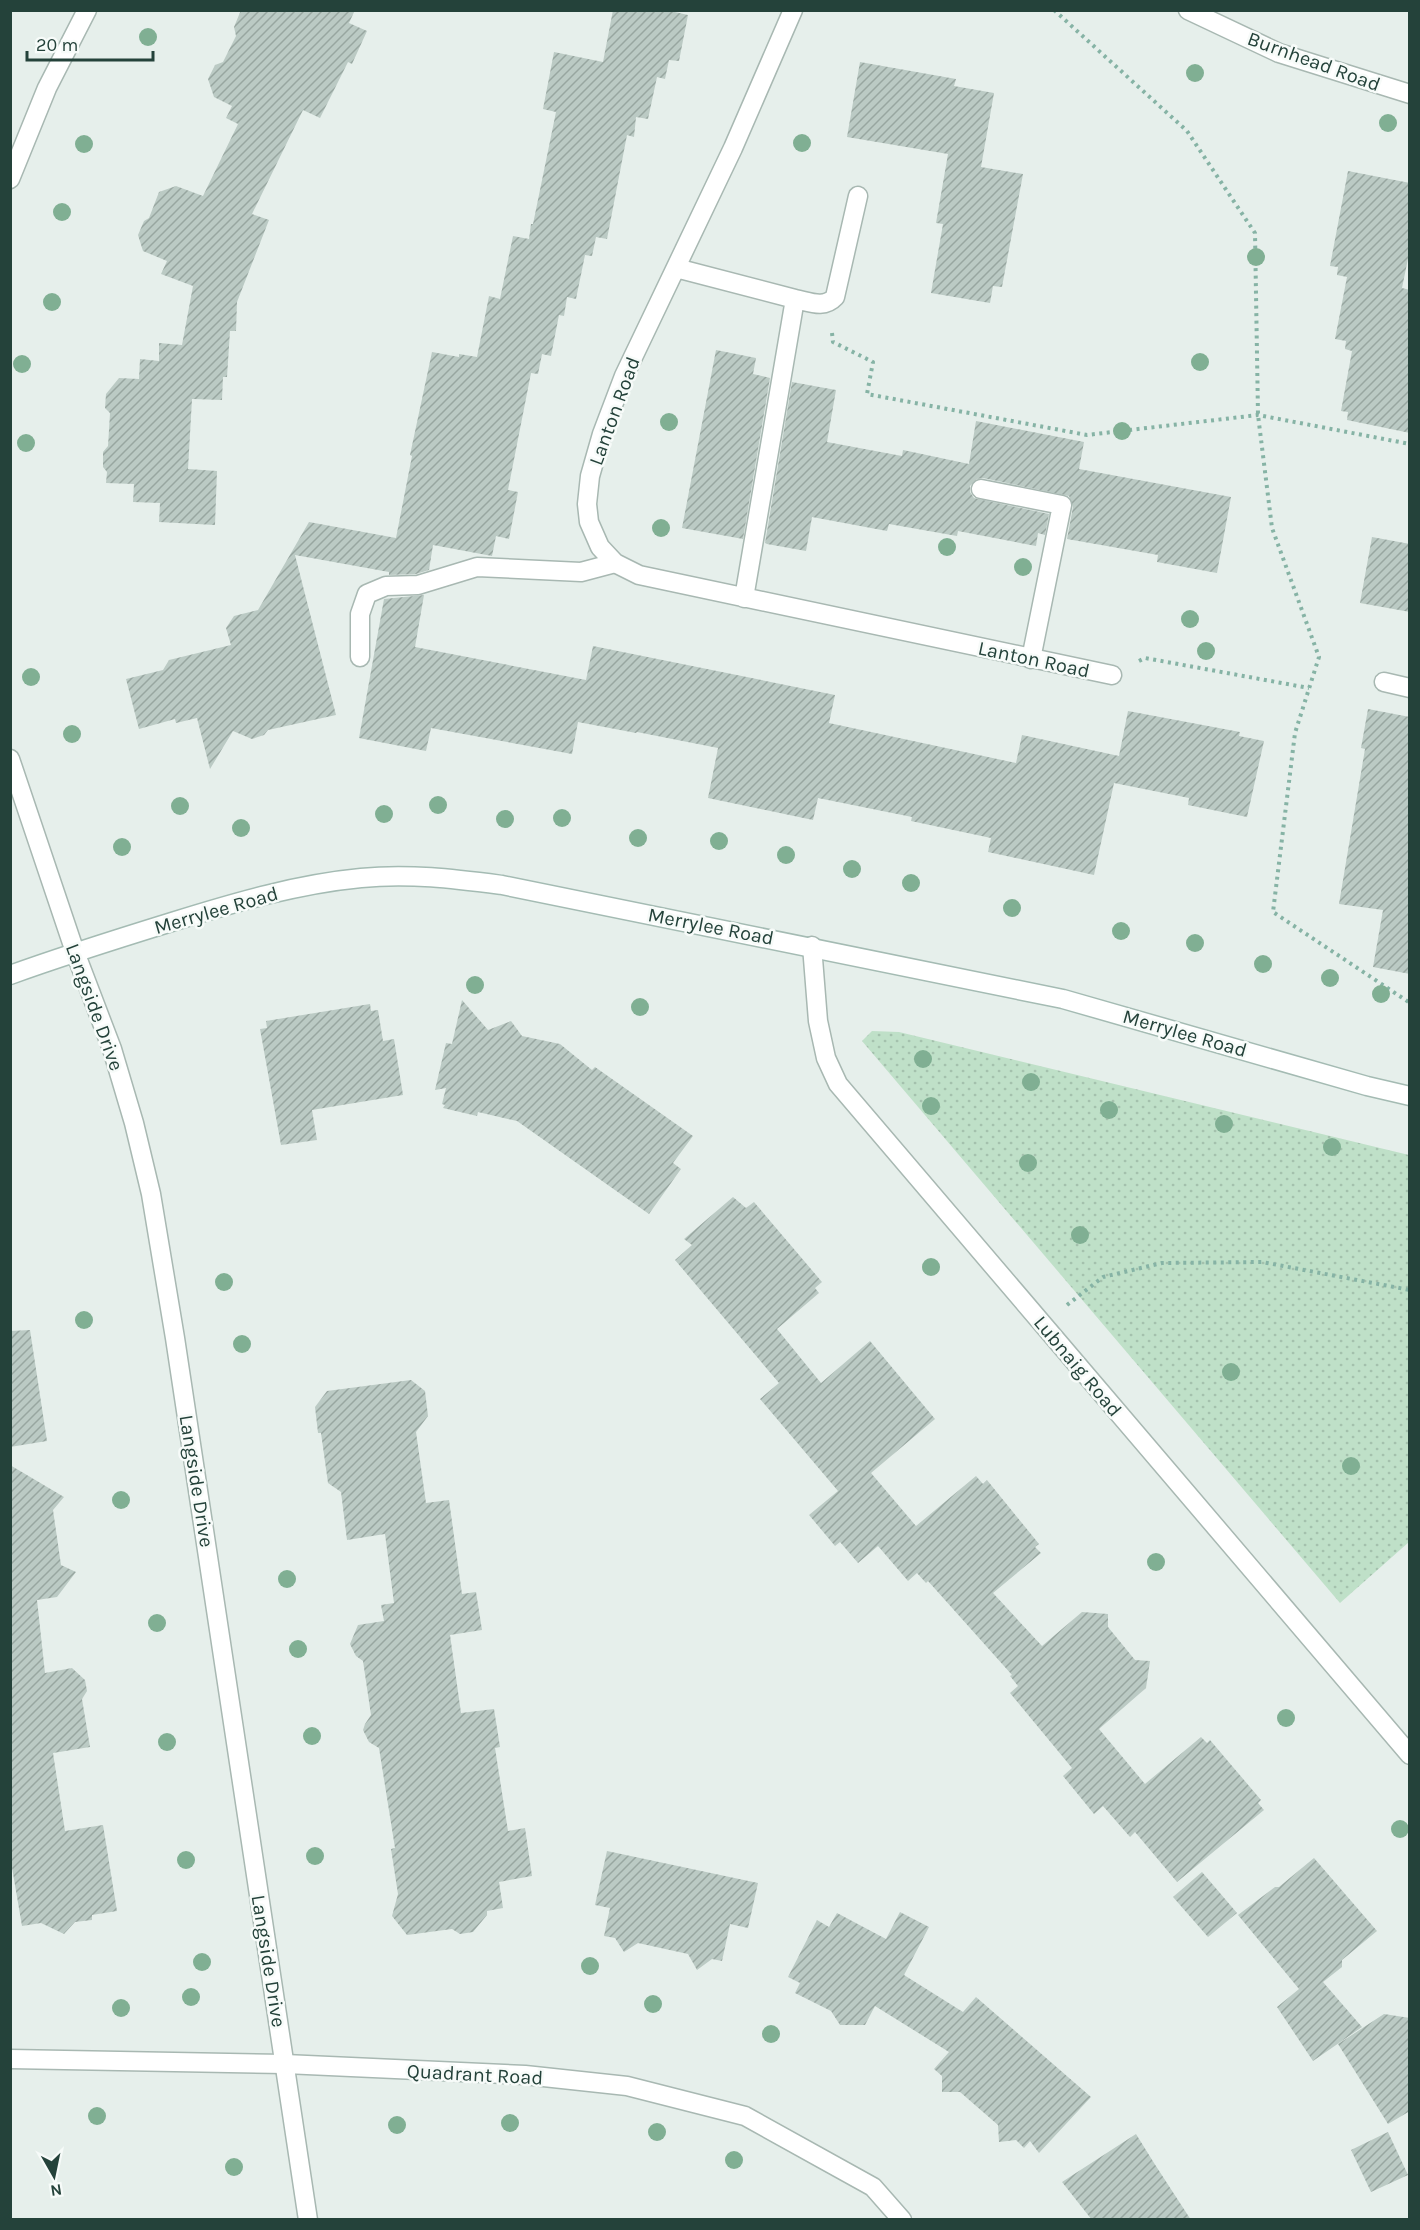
<svg xmlns="http://www.w3.org/2000/svg" width="1420" height="2230" font-family="Karla,sans-serif">
<style>
.park{fill:url(#park-dots)}
.building{fill:url(#building-hatch)}
.lines{fill:none;stroke-linecap:round;stroke-linejoin:round}
.service-casing{stroke:#a8b8b2;stroke-width:21}
.minor-casing{stroke:#a8b8b2;stroke-width:21}
.tertiary-casing{stroke:#a8b8b2;stroke-width:21}
.secondary-casing{stroke:#a4bbb3;stroke-width:21}
.path{stroke:#86b3a5;stroke-width:4;stroke-dasharray:3 4.5;stroke-linecap:butt}
.service{stroke:#fff;stroke-width:18}
.minor{stroke:#fff;stroke-width:18}
.tertiary{stroke:#fff;stroke-width:18}
.secondary{stroke:#fff;stroke-width:18}
.tree{fill:#80af93}
.labels{text-anchor:middle;stroke-width:5;stroke-linejoin:round;paint-order:stroke}
.street-label{font-size:20px;fill:#24423a;stroke:#f7fbf9}
</style>
<defs>
<pattern id="park-dots" width="8" height="8" patternUnits="userSpaceOnUse" patternTransform="scale(1.5)"><rect width="8" height="8" fill="#bfe0c8"/><path d="M2 2h.1M6 6h.1" fill="none" stroke="#a4c1ad" stroke-width="1.8" stroke-linecap="round"/></pattern>
<pattern id="building-hatch" width="6" height="6" patternUnits="userSpaceOnUse" patternTransform="scale(1.5)"><rect width="6" height="6" fill="#bbcac4"/><path d="M-1 1l2-2M0 6l6-6M5 7l2-2" fill="none" stroke="#98a6a0"/></pattern>
</defs>
<rect width="100%" height="100%" fill="#e6efeb"/>
<!-- park -->
<path class="park" d="M872,1031L899,1032L1409,1155V1542L1340,1603L862,1041Z"/>
<!-- building -->
<path class="building" d="M241,10H355L349,23L367,31L352,64L348,62L320,118L303,110L252,214L269,220L237,302L236,331H230L227,377H223L222,400L192,399L188,469L217,471L215,525L159,522L160,503L133,502L134,484L106,483L107,472L103,467V452L108,446L109,430L110,413L105,408L106,394L119,378L139,379L140,359L159,361V343L182,345L193,286L161,274L167,261L143,251L138,235L144,221L149,218L159,192L176,186L203,196L238,124L226,118L232,106L214,97L208,79L215,65L223,62L236,36L234,27Z
M613,10H666L688,15L679,61L669,60L665,79L657,77L648,119L636,117L634,137L627,135L607,239L596,237L592,256L585,255L576,299L567,297L564,316L559,315L551,356L542,354L538,374L531,373L508,490L518,492L509,539L496,536L492,556L433,545L429,570L416,574L389,575V572L295,555L336,715L268,730L264,735L252,739L233,731L210,769L197,718L176,723L175,719L139,729L126,679L163,670L169,660L231,645L226,628L234,616L258,610L309,522L396,538L412,456L410,455L432,352L459,357V354L477,357L489,296L500,299L513,236L529,239L531,224H533L556,112L543,109L554,52L603,62Z
M860,62L956,79L954,86L994,93L981,167L1023,174L1002,287L993,286L990,303L931,293L943,224L936,223L948,154L847,137Z
M1348,171L1410,183V249L1402,288L1410,290V433L1347,420L1348,412L1341,411L1352,351L1345,349L1346,341L1335,339L1347,277L1337,275L1338,267L1330,266Z
M716,350L756,358L753,374L770,378L743,539L682,528Z
M792,382L836,390L827,442L902,456L903,450L969,464L976,421L1084,442L1079,469L1231,497L1217,573L1157,562L1158,555L1067,539L1073,507L1069,496L983,478L977,479L970,486V492L974,498L1049,514L1045,535L1038,533L1036,546L958,531L957,536L889,524L887,531L812,517L806,551L767,544L765,543Z
M1372,537L1410,544V612L1360,603Z
M424,595L415,647L586,680L593,646L835,695L829,723L1016,763L1022,735L1119,756L1128,711L1240,732L1239,736L1264,741L1247,817L1188,805L1189,798L1114,783L1094,875L988,852L991,838L911,821L912,817L818,798L813,820L708,798L718,748L637,732L636,733L578,722L572,754L431,728L426,751L359,738L384,599Z
M1368,709L1410,717V974L1373,967L1383,910L1339,904L1365,749L1361,748Z
M462,1000L488,1030L511,1021L522,1036L560,1044L592,1070L595,1067L693,1136L673,1163L681,1169L649,1214L517,1121L478,1112L477,1116L443,1108L445,1105L442,1104L446,1088L435,1090L446,1043L452,1044Z
M370,1004L371,1011L378,1010L383,1041L394,1039L403,1095L312,1110L317,1140L281,1145L260,1029L267,1028L266,1021Z
M733,1197L746,1208L754,1202L822,1282L815,1288L819,1293L777,1329L821,1383L870,1341L935,1419L871,1473L916,1526L976,1476L983,1484L987,1480L1039,1544L1035,1547L1041,1553L993,1593L1042,1646L1082,1612L1108,1614V1627L1135,1660L1150,1661L1146,1688L1099,1729L1145,1784L1201,1737L1207,1743L1210,1740L1261,1800L1258,1803L1264,1810L1177,1882L1135,1832L1130,1837L1103,1806L1094,1814L1063,1776L1072,1768L1010,1693L1018,1686L1010,1676L1012,1675L928,1581L926,1583L917,1573L908,1581L878,1546L858,1563L840,1542L835,1546L809,1515L838,1491L760,1399L779,1383L675,1260L692,1245L684,1239Z
M30,1330L47,1441L10,1447V1331Z
M411,1380L425,1391L428,1416L416,1432L426,1503L449,1500L462,1594L476,1592L482,1630L450,1635L461,1713L494,1709L500,1747L495,1748L508,1831L525,1828L532,1876L499,1882L503,1908L487,1911V1915L473,1932L460,1934L452,1929L407,1935L392,1916L398,1894L391,1849L395,1848L379,1748L369,1742L363,1730L365,1724L371,1715L363,1661L356,1656L350,1644L358,1625L384,1621L381,1605L394,1603L385,1534L347,1540L341,1492L328,1483L321,1433H318L315,1407L327,1391Z
M10,1465L64,1497L53,1510L61,1565L76,1572L57,1597L37,1600L45,1673L72,1668L85,1680L87,1691L82,1699L90,1747L53,1753L65,1831L103,1825L117,1911L92,1915V1920L75,1922L64,1934L41,1923L22,1926L10,1856Z
M607,1851L758,1883L748,1928L730,1924L722,1961L712,1959L697,1970L688,1954L638,1943L624,1952L615,1938L604,1936L610,1908L595,1905Z
M1314,1858L1377,1931L1342,1960V1967L1323,1982L1362,2027L1313,2061L1277,2007L1299,1989L1238,1915L1275,1887H1279Z
M1202,1872L1237,1913L1208,1937L1173,1897Z
M900,1912L929,1927L904,1975L963,2012L976,1997L1091,2097L1039,2153L1030,2141L1024,2148L1016,2140L999,2142L998,2125L960,2092H942V2076L934,2069L949,2052L875,2006L865,2025H840L831,2011L795,1993L800,1983L788,1977L817,1920L829,1927L837,1913L886,1939Z
M1384,2014L1410,2018V2111L1388,2124L1338,2044Z
M1388,2132L1408,2175L1371,2192L1351,2150Z
M1136,2134L1154,2163L1191,2220H1092L1062,2182Z"/>
<g class="lines">
<!-- service casing -->
<g class="service-casing">
<path id="service" d="M981,489L1062,505L1031,659
M360,657V614L367,594L386,586L418,585L477,567L581,572L615,563"/>
</g>
<!-- minor casing -->
<g class="minor-casing">
<path id="minor" d="M793,10L733,148L624,376L602,434L590,476L587,504L589,522L600,547L615,563L639,575L1112,675
M1188,10L1279,53L1410,94
M676,268L795,299L744,598
M795,299C810,302 824,309 835,297L858,196
M1384,682L1410,688
M812,946L818,1021L826,1058L838,1084L1410,1755
M10,2059L285,2064L525,2075L627,2086L745,2116L873,2187L902,2220"/>
</g>
<!-- tertiary casing -->
<g class="tertiary-casing">
<path id="tertiary" d="M10,179L47,88L87,10
M10,759L75,952L112,1049L134,1123L151,1194L175,1338L308,2220"/>
</g>
<!-- secondary casing -->
<g class="secondary-casing">
<path id="secondary" d="M10,975C65,955 120,938 175,921C236,902 298,884 361,878C409,873 455,879 502,885L1063,999L1367,1086L1410,1096"/>
</g>
<!-- path -->
<path class="path" d="M1054,10L1187,131L1255,233L1258,415L1272,528L1319,657L1295,733L1273,912L1410,1003
M832,333L833,342L873,362L867,394L1087,435L1258,415L1410,444
M1139,661L1145,658L1309,688
M1067,1305L1103,1277L1162,1263L1262,1262L1410,1290"/>
<!-- service -->
<use href="#service" class="service"/>
<!-- minor -->
<use href="#minor" class="minor"/>
<!-- tertiary -->
<use href="#tertiary" class="tertiary"/>
<!-- secondary -->
<use href="#secondary" class="secondary"/>
</g>
<!-- trees -->
<g class="tree">
<circle cx="148" cy="37" r="9"/>
<circle cx="1195" cy="73" r="9"/>
<circle cx="1388" cy="123" r="9"/>
<circle cx="802" cy="143" r="9"/>
<circle cx="84" cy="144" r="9"/>
<circle cx="62" cy="212" r="9"/>
<circle cx="1256" cy="257" r="9"/>
<circle cx="52" cy="302" r="9"/>
<circle cx="1200" cy="362" r="9"/>
<circle cx="22" cy="364" r="9"/>
<circle cx="669" cy="422" r="9"/>
<circle cx="1122" cy="431" r="9"/>
<circle cx="26" cy="443" r="9"/>
<circle cx="661" cy="528" r="9"/>
<circle cx="947" cy="547" r="9"/>
<circle cx="1023" cy="567" r="9"/>
<circle cx="1190" cy="619" r="9"/>
<circle cx="1206" cy="651" r="9"/>
<circle cx="31" cy="677" r="9"/>
<circle cx="72" cy="734" r="9"/>
<circle cx="438" cy="805" r="9"/>
<circle cx="180" cy="806" r="9"/>
<circle cx="384" cy="814" r="9"/>
<circle cx="562" cy="818" r="9"/>
<circle cx="505" cy="819" r="9"/>
<circle cx="241" cy="828" r="9"/>
<circle cx="638" cy="838" r="9"/>
<circle cx="719" cy="841" r="9"/>
<circle cx="122" cy="847" r="9"/>
<circle cx="786" cy="855" r="9"/>
<circle cx="852" cy="869" r="9"/>
<circle cx="911" cy="883" r="9"/>
<circle cx="1012" cy="908" r="9"/>
<circle cx="1121" cy="931" r="9"/>
<circle cx="1195" cy="943" r="9"/>
<circle cx="1263" cy="964" r="9"/>
<circle cx="1330" cy="978" r="9"/>
<circle cx="475" cy="985" r="9"/>
<circle cx="1381" cy="994" r="9"/>
<circle cx="640" cy="1007" r="9"/>
<circle cx="923" cy="1059" r="9"/>
<circle cx="1031" cy="1082" r="9"/>
<circle cx="931" cy="1106" r="9"/>
<circle cx="1109" cy="1110" r="9"/>
<circle cx="1224" cy="1124" r="9"/>
<circle cx="1332" cy="1147" r="9"/>
<circle cx="1028" cy="1163" r="9"/>
<circle cx="1080" cy="1235" r="9"/>
<circle cx="931" cy="1267" r="9"/>
<circle cx="224" cy="1282" r="9"/>
<circle cx="84" cy="1320" r="9"/>
<circle cx="242" cy="1344" r="9"/>
<circle cx="1231" cy="1372" r="9"/>
<circle cx="1351" cy="1466" r="9"/>
<circle cx="121" cy="1500" r="9"/>
<circle cx="1156" cy="1562" r="9"/>
<circle cx="287" cy="1579" r="9"/>
<circle cx="157" cy="1623" r="9"/>
<circle cx="298" cy="1649" r="9"/>
<circle cx="1286" cy="1718" r="9"/>
<circle cx="312" cy="1736" r="9"/>
<circle cx="167" cy="1742" r="9"/>
<circle cx="1400" cy="1829" r="9"/>
<circle cx="315" cy="1856" r="9"/>
<circle cx="186" cy="1860" r="9"/>
<circle cx="202" cy="1962" r="9"/>
<circle cx="590" cy="1966" r="9"/>
<circle cx="191" cy="1997" r="9"/>
<circle cx="653" cy="2004" r="9"/>
<circle cx="121" cy="2008" r="9"/>
<circle cx="771" cy="2034" r="9"/>
<circle cx="97" cy="2116" r="9"/>
<circle cx="510" cy="2123" r="9"/>
<circle cx="397" cy="2125" r="9"/>
<circle cx="657" cy="2132" r="9"/>
<circle cx="734" cy="2160" r="9"/>
<circle cx="234" cy="2167" r="9"/>
</g>
<g class="labels">
<!-- street labels -->
<g class="street-label">
<text transform="translate(1314 61) rotate(20)" y="7">Burnhead Road</text>
<text transform="translate(614 411) rotate(-70)" y="7">Lanton Road</text>
<text transform="translate(1034 659) rotate(12)" y="7">Lanton Road</text>
<text transform="translate(216 910) rotate(-16)" y="7">Merrylee Road</text>
<text transform="translate(711 926) rotate(11)" y="7">Merrylee Road</text>
<text transform="translate(95 1007) rotate(70)" y="7">Langside Drive</text>
<text transform="translate(1185 1033) rotate(16)" y="7">Merrylee Road</text>
<text transform="translate(1078 1366) rotate(50)" y="7">Lubnaig Road</text>
<text transform="translate(197 1481) rotate(81)" y="7">Langside Drive</text>
<text transform="translate(269 1961) rotate(81)" y="7">Langside Drive</text>
<text transform="translate(475 2074) rotate(3)" y="7">Quadrant Road</text>
</g>
</g>
<!-- border -->
<rect width="1420" height="2230" fill="none" stroke="#24423a" stroke-width="24"/>
<!-- north arrow -->
<g transform="translate(54 2176) rotate(171)" stroke="#f7fbf9" stroke-width="4.5" paint-order="stroke">
<path d="M0-4.5L10 22L0 15L-10 22Z" fill="#24423a"/>
<text y="-9" font-size="16" font-weight="bold" text-anchor="middle" fill="#24423a">N</text>
</g>
<!-- scale -->
<path d="M27 51v9h126v-9" fill="none" stroke="#24423a" stroke-width="3"/>
<text x="36" y="51" font-size="18" fill="#24423a" stroke="#f7fbf9" stroke-width="4.5" paint-order="stroke">20 m</text>
</svg>
